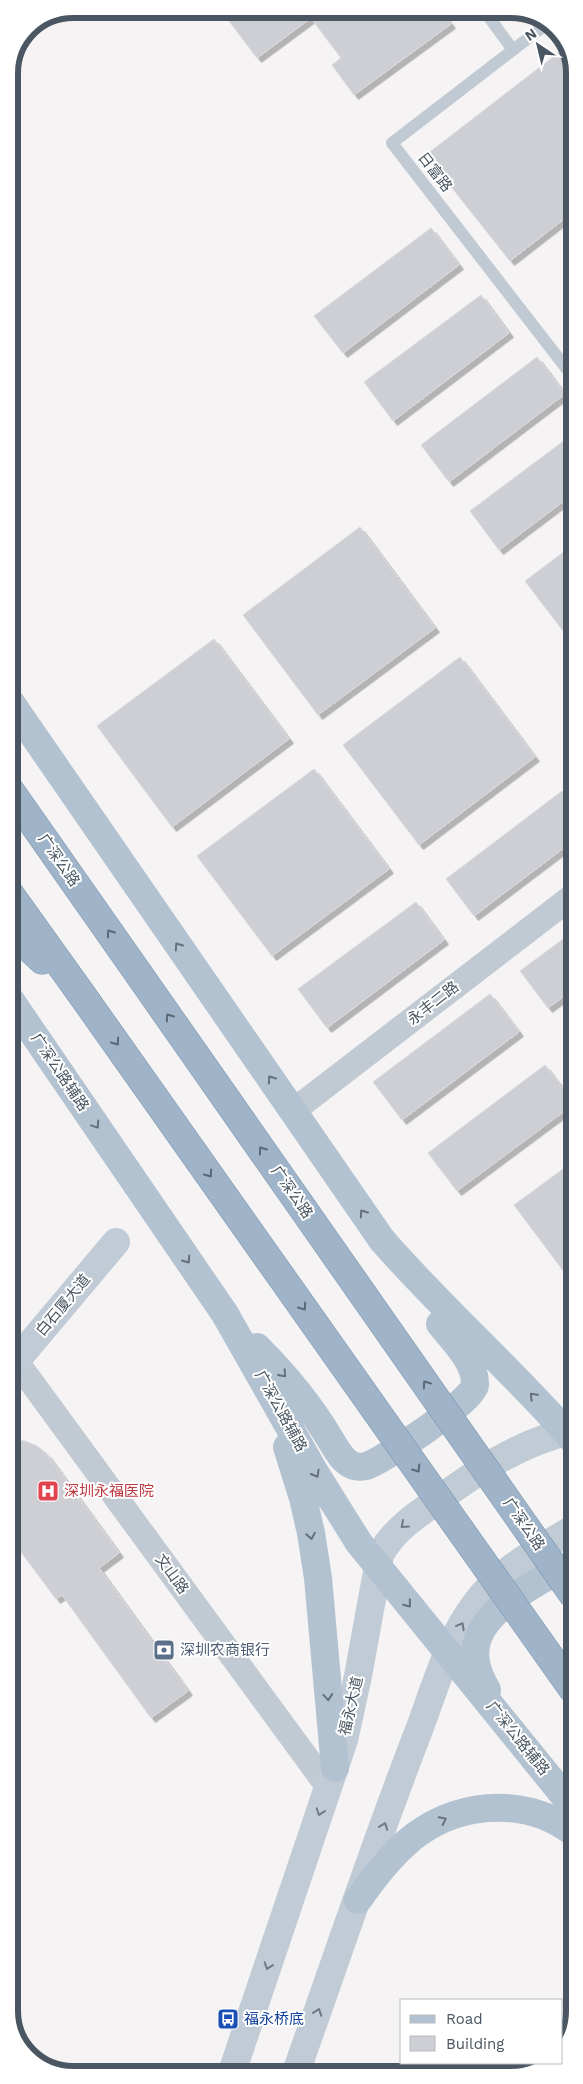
<svg xmlns="http://www.w3.org/2000/svg" width="583" height="2084" font-family="'Work Sans','Noto Sans SC',sans-serif">
<style>
.building{fill:#cdcfd5;stroke:#d7d9de;filter:url(#shadow)}
.lines{fill:none;stroke-linecap:round;stroke-linejoin:round}
.trunk-casing{stroke:#7690ad;stroke-width:29}
.service{stroke:#c1cad2;stroke-width:12}
.minor{stroke:#c1cad2;stroke-width:25}
.secondary{stroke:#c1cbd6;stroke-width:28}
.primary{stroke:#b3c2d1;stroke-width:28}
.trunk{stroke:#9fb4c9;stroke-width:28}
.trunk-bridge-casing{stroke:#7690ad;stroke-width:29;stroke-linecap:butt}
.trunk-bridge{stroke:#9fb4c9;stroke-width:28}
.oneway{stroke:#5b6976}
.oneway2{stroke:#64717d}
.oneway3{stroke:#6e7984}
.labels{text-anchor:middle;stroke-width:4;stroke-linejoin:round;paint-order:stroke}
.street-label{font-size:15px;fill:#4a5661;stroke:#fff}
.health-label{font-size:15px;fill:#be3a42;stroke:#fff;text-anchor:start}
.service-label{font-size:15px;fill:#4e5e75;stroke:#fff;text-anchor:start}
.transit-label{font-size:15px;fill:#164399;stroke:#fff;text-anchor:start}
.rim{fill:none;stroke:#4a5661;stroke-width:6}
</style>
<defs>
<filter id="shadow"><feDropShadow dx="4.5" dy="4.5" stdDeviation="0" flood-color="#0004"/></filter>
</defs>
<rect width="100%" height="100%" fill="#f5f3f3"/>
<!-- building -->
<path class="building" d="M220,9H440L451,24L354,95L332,65L341,58L311,18L257,58Z
M566,47L573,60V212L510,261L426,155Z
M431,228L459,265L343,353L314,316Z
M481,295L509,333L393,421L364,382Z
M537,357L565,394L449,482L421,445Z
M573,434V494L499,550L470,511Z
M360,527L435,628L318,715L243,615Z
M573,545V644L525,581Z
M214,639L289,739L172,827L97,726Z
M460,657L535,757L419,845L343,745Z
M314,769L389,869L272,956L197,856Z
M562,791L573,806V841L474,916L446,879Z
M416,902L444,940L327,1028L298,989Z
M574,931V989L548,1008L520,971Z
M490,994L519,1032L402,1120L373,1082Z
M545,1065L574,1104L457,1191L428,1153Z
M574,1161V1285L514,1205Z
M10,1440L25,1441L37,1446L47,1454L119,1553L99,1568L188,1691L151,1718L62,1595L56,1599L18,1548L10,1554Z"/>
<g class="lines">
<!-- trunk casing -->
<g class="trunk-casing">
<path id="trunk" d="M9,789L138,973
M9,893L87,1002
M9,929L42,960"/>
</g>
<!-- service -->
<path class="service" d="M483,9L513,50
M548,23L392,143L573,377"/>
<!-- minor -->
<path class="minor" d="M293,1111L574,895
M16,1361L328,1787"/>
<!-- secondary -->
<path class="secondary" d="M10,1368L116,1242
M231,2075L344,1740L358,1676L380,1555C394,1529 418,1514 441,1498C482,1468 524,1441 574,1430
M295,2075C336,1960 375,1843 419,1730C435,1688 448,1639 476,1603C501,1569 539,1550 574,1528"/>
<!-- primary -->
<path class="primary" d="M9,700L382,1240C443,1310 513,1371 574,1441
M9,998L225,1314L314,1471L359,1543L574,1808
M257,1347C285,1375 310,1405 330,1439C336,1448 341,1460 352,1465C356,1467 362,1467 366,1466C383,1461 474,1400 475,1385C476,1362 453,1340 440,1324
M287,1447L303,1498L311,1533L318,1578L335,1768
M487,1690C479,1676 473,1662 476,1646C481,1610 543,1577 574,1564
M358,1900C372,1880 386,1861 405,1844C451,1802 523,1794 574,1833"/>
<!-- trunk -->
<use href="#trunk" class="trunk"/>
<!-- trunk-bridge casing -->
<g class="trunk-bridge-casing">
<path id="trunk-bridge" d="M138,973L574,1596
M87,1002L574,1691"/>
</g>
<!-- trunk-bridge -->
<use href="#trunk-bridge" class="trunk-bridge"/>
</g>
<!-- one-way arrows -->
<defs><path id="oneway-chevron" d="M-2-3.5L2.5 0L-2 3.5" fill="none" stroke-width="1.6" stroke-linecap="round" stroke-linejoin="round" transform="scale(1.25)"/></defs>
<g class="oneway">
<use href="#oneway-chevron" transform="translate(110 933) rotate(-125)"/>
<use href="#oneway-chevron" transform="translate(169 1017) rotate(-125)"/>
<use href="#oneway-chevron" transform="translate(116 1042) rotate(55)"/>
<use href="#oneway-chevron" transform="translate(262 1150) rotate(-125)"/>
<use href="#oneway-chevron" transform="translate(209 1174) rotate(55)"/>
<use href="#oneway-chevron" transform="translate(303 1307) rotate(55)"/>
<use href="#oneway-chevron" transform="translate(426 1384) rotate(-125)"/>
<use href="#oneway-chevron" transform="translate(417 1469) rotate(55)"/>
</g>
<g class="oneway2">
<use href="#oneway-chevron" transform="translate(178 946) rotate(-125)"/>
<use href="#oneway-chevron" transform="translate(271 1079) rotate(-125)"/>
<use href="#oneway-chevron" transform="translate(96 1125) rotate(56)"/>
<use href="#oneway-chevron" transform="translate(363 1213) rotate(-125)"/>
<use href="#oneway-chevron" transform="translate(187 1260) rotate(55)"/>
<use href="#oneway-chevron" transform="translate(283 1374) rotate(49)"/>
<use href="#oneway-chevron" transform="translate(533 1396) rotate(-134)"/>
<use href="#oneway-chevron" transform="translate(316 1474) rotate(60)"/>
<use href="#oneway-chevron" transform="translate(311 1536) rotate(80)"/>
<use href="#oneway-chevron" transform="translate(408 1604) rotate(51)"/>
<use href="#oneway-chevron" transform="translate(328 1697) rotate(85)"/>
<use href="#oneway-chevron" transform="translate(443 1820) rotate(-26)"/>
</g>
<g class="oneway3">
<use href="#oneway-chevron" transform="translate(404 1525) rotate(138)"/>
<use href="#oneway-chevron" transform="translate(461 1626) rotate(-62)"/>
<use href="#oneway-chevron" transform="translate(320 1812) rotate(109)"/>
<use href="#oneway-chevron" transform="translate(384 1826) rotate(-70)"/>
<use href="#oneway-chevron" transform="translate(268 1966) rotate(109)"/>
<use href="#oneway-chevron" transform="translate(318 2012) rotate(-70)"/>
</g>
<!-- icons -->
<defs>
<g id="hospital-square" transform="scale(1.125)"><rect x="-9" y="-9" width="18" height="18" rx="4" fill="#e0444e" stroke="#fff"/><path d="M-5-5h3v3.5h4V-5h3V5h-3V1.5h-4V5h-3Z" fill="#fff"/></g>
<g id="bank-square" transform="scale(1.125)"><rect x="-9" y="-9" width="18" height="18" rx="4" fill="#5c6f8a" stroke="#fff"/><path d="M-6-4H6V4H-6ZM0-2.3a2.3 2.3 0 1 0 0 4.6a2.3 2.3 0 1 0 0-4.6Z" fill="#fff"/></g>
<g id="bus-square" transform="scale(1.125)"><rect x="-9" y="-9" width="18" height="18" rx="4" fill="#1a4fb4" stroke="#fff"/><path d="M-5-6H5V4H4V6H2V4H-2V6H-4V4H-5ZM-3.5-4V0h7V-4ZM-3.5 1.2v1.5H-2V1.2ZM2 1.2v1.5H3.5V1.2Z" fill="#fff"/></g>
</defs>
<g fill-rule="evenodd">
<use href="#hospital-square" x="48" y="1491"/>
<use href="#bank-square" x="164" y="1650"/>
<use href="#bus-square" x="228" y="2019"/>
</g>
<g class="labels">
<!-- street labels -->
<g class="street-label">
<text transform="translate(435 172) rotate(52)" y="5">日富路</text>
<text transform="translate(59 860) rotate(55)" y="5">广深公路</text>
<text transform="translate(433 1003) rotate(-38)" y="5">永丰二路</text>
<text transform="translate(60 1072) rotate(56)" y="5">广深公路辅路</text>
<text transform="translate(292 1192) rotate(55)" y="5">广深公路</text>
<text transform="translate(63 1305) rotate(-50)" y="5">白石厦大道</text>
<text transform="translate(281 1411) rotate(61)" y="5">广深公路辅路</text>
<text transform="translate(524 1524) rotate(55)" y="5">广深公路</text>
<text transform="translate(172 1574) rotate(54)" y="5">文山路</text>
<text transform="translate(351 1706) rotate(-77)" y="5">福永大道</text>
<text transform="translate(518 1738) rotate(51)" y="5">广深公路辅路</text>
</g>
<!-- health labels -->
<g class="health-label">
<text x="64" y="1496">深圳永福医院</text>
</g>
<!-- service labels -->
<g class="service-label">
<text x="180" y="1655">深圳农商银行</text>
</g>
<!-- transit labels -->
<g class="transit-label">
<text x="244" y="2024">福永桥底</text>
</g>
</g>
<!-- crop -->
<path d="M0 0H583V2084H0ZM73 18H511A55 55 0 0 1 566 73V2011A55 55 0 0 1 511 2066H73A55 55 0 0 1 18 2011V73A55 55 0 0 1 73 18Z" fill="#fff" fill-rule="evenodd"/>
<path class="rim" d="M73 18H511A55 55 0 0 1 566 73V2011A55 55 0 0 1 511 2066H73A55 55 0 0 1 18 2011V73A55 55 0 0 1 73 18Z"/>
<!-- legend -->
<rect x="400" y="1999" width="162" height="65" fill="#ffffff" stroke="#b7bbc0"/>
<rect x="410" y="2015" width="25" height="8" fill="#b3c2d1" stroke="#b7bbc0"/>
<text x="446" y="2024" font-size="15" fill="#4a5661">Road</text>
<rect x="410" y="2036" width="25" height="15" fill="#cdcfd5" stroke="#b7bbc0"/>
<text x="446" y="2049" font-size="15" fill="#4a5661">Building</text>
<!-- north arrow -->
<g transform="translate(538 45) rotate(325)" stroke="#ffffff" stroke-width="4" paint-order="stroke">
<path d="M0-4L9 19L0 12L-9 19Z" fill="#4a5661"/>
<text y="-8" font-size="14" font-weight="bold" text-anchor="middle" fill="#4a5661">N</text>
</g>
</svg>
